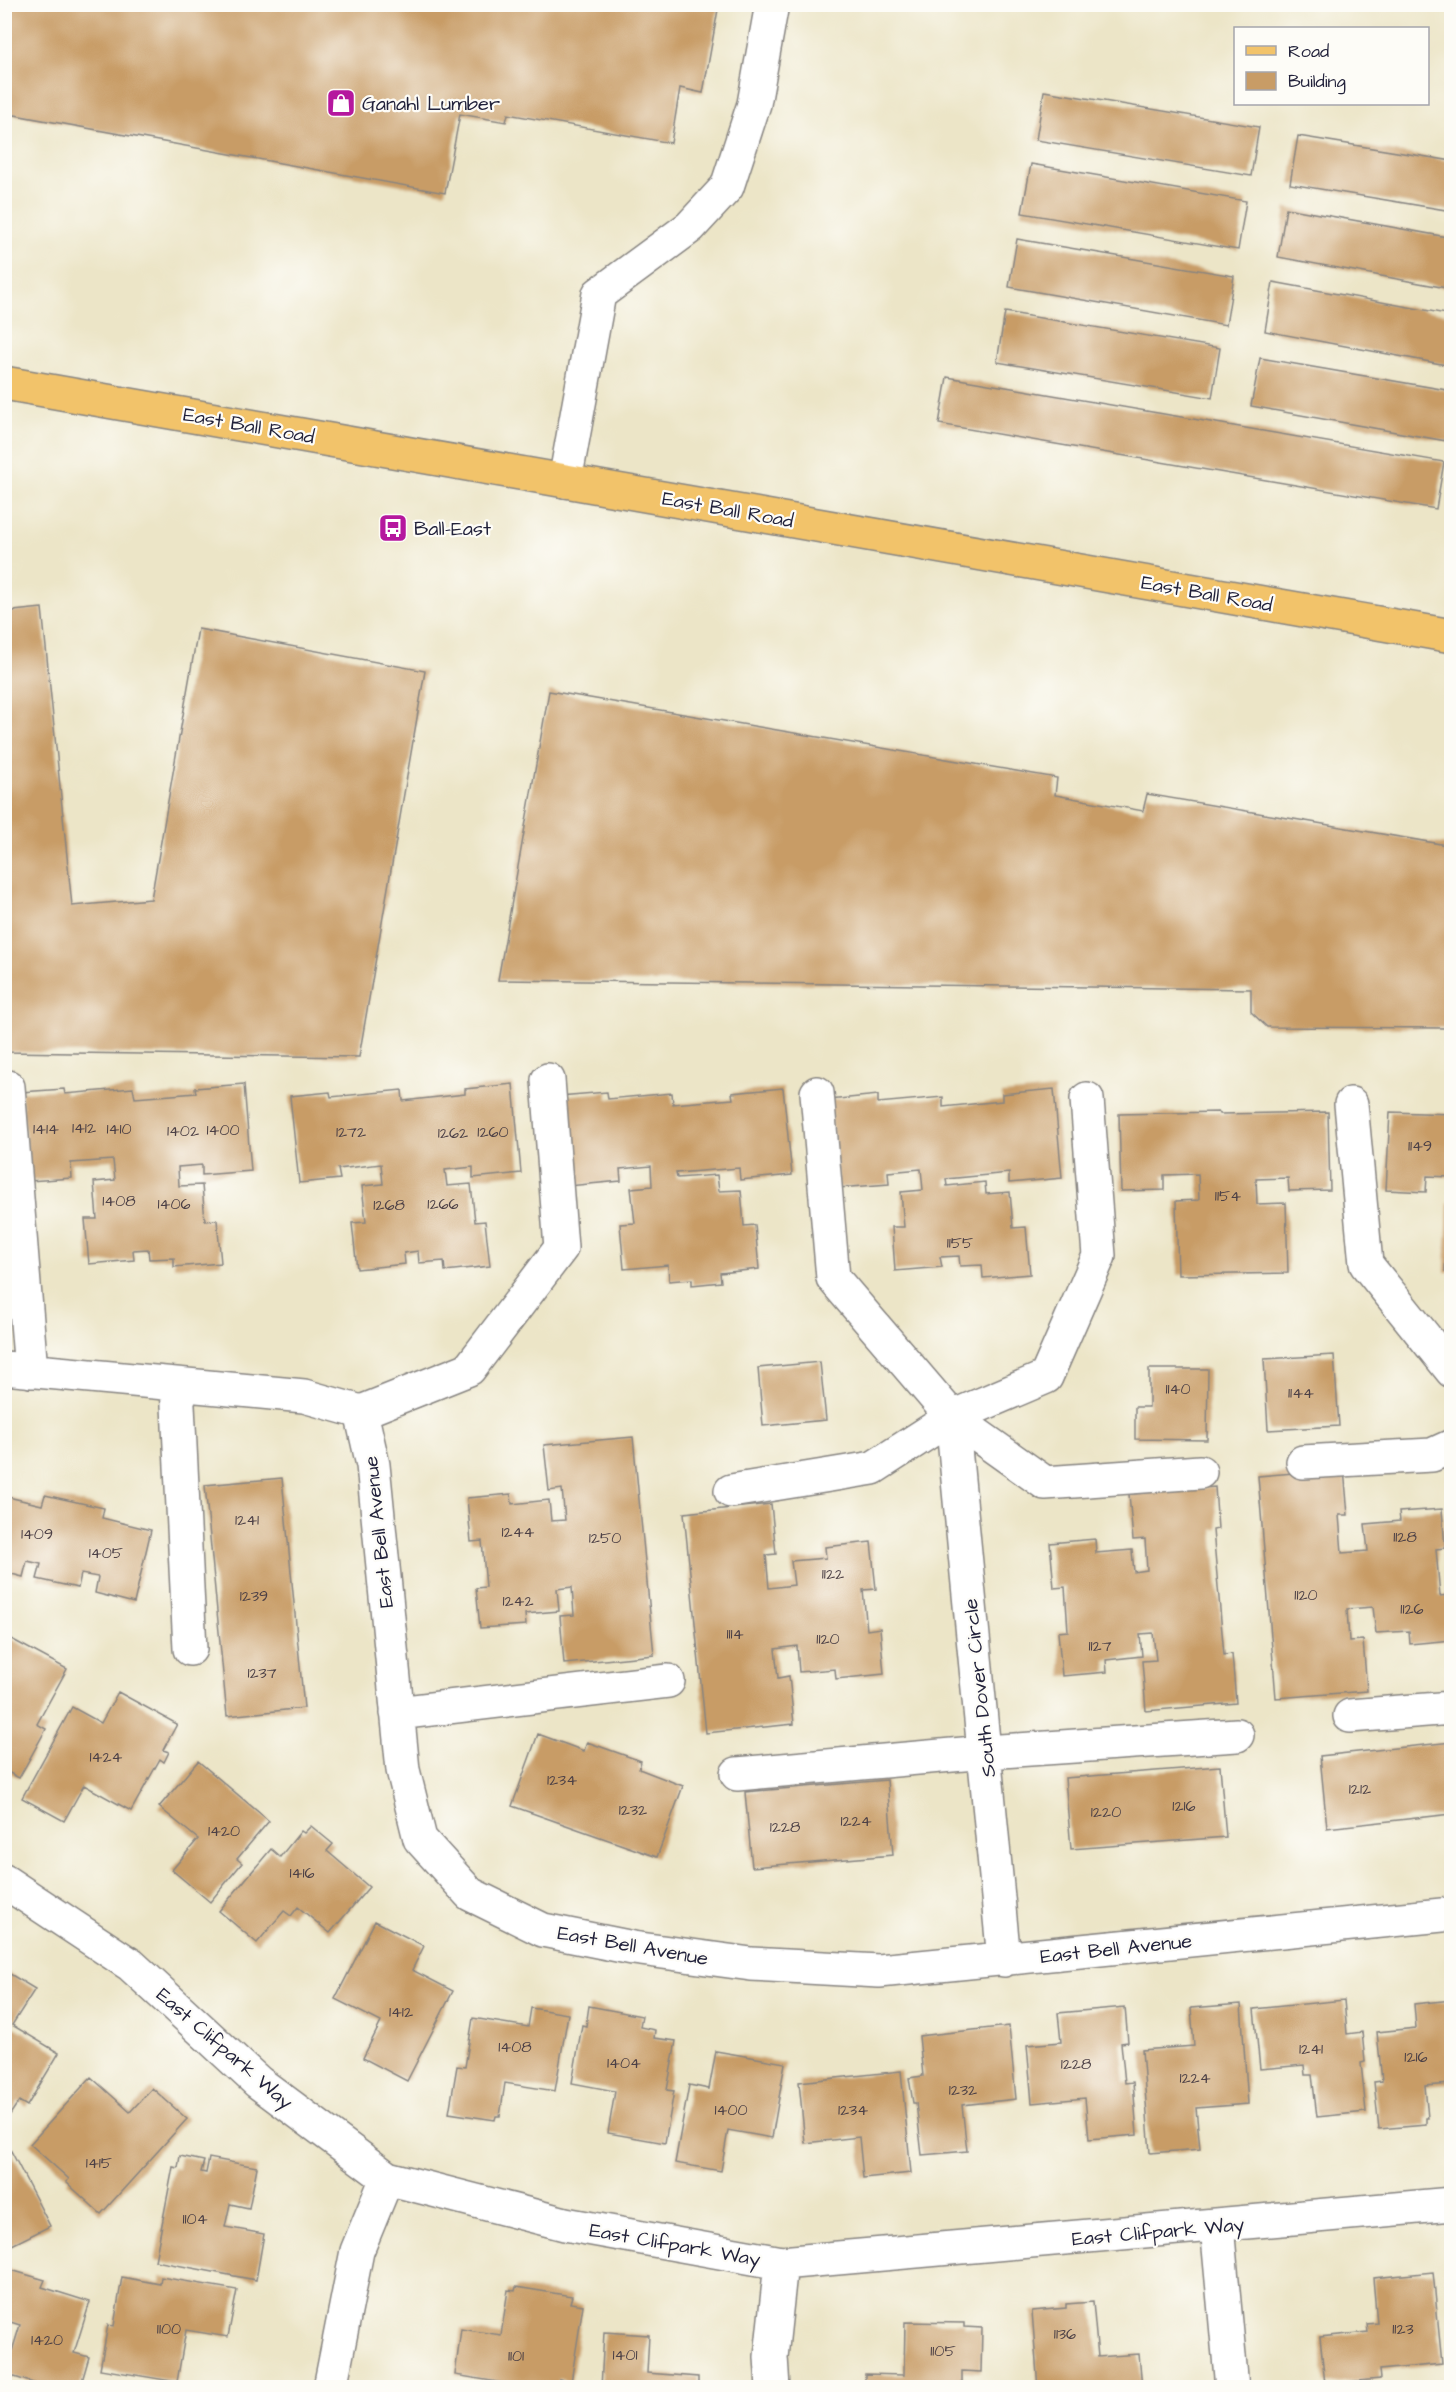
<svg xmlns="http://www.w3.org/2000/svg" width="1456" height="2392" font-family="'Architects Daughter',sans-serif">
<style>
.building{fill:#c89c66}
.lines{fill:none;stroke-linecap:round;stroke-linejoin:round}
.minor-casing{stroke:#878481;stroke-width:36}
.major-casing{stroke:#878481;stroke-width:36}
.minor{stroke:#fff;stroke-width:33}
.major{stroke:#f2c36a;stroke-width:33}
.labels{text-anchor:middle;stroke-width:4.5;stroke-linejoin:round;paint-order:stroke}
.number-label{font-size:16px;fill:#4c4046}
.poi-label{font-size:20px;fill:#22223b;stroke:#fdfcf7;text-anchor:start}
.street-label{font-size:20px;fill:#22223b;stroke:#fdfcf7}
</style>
<rect width="100%" height="100%" fill="#fdfcf7"/>
<filter id="ink" filterUnits="userSpaceOnUse"><feTurbulence type="fractalNoise" baseFrequency=".0167" numOctaves="2"/><feDisplacementMap in="SourceGraphic" scale="12" xChannelSelector="R" yChannelSelector="G"/><feConvolveMatrix kernelMatrix="1 2 1 2 8 2 1 2 1" color-interpolation-filters="sRGB"/></filter>
<filter id="wash" filterUnits="userSpaceOnUse"><feTurbulence type="fractalNoise" baseFrequency=".008" numOctaves="4" result="noise"/><feDisplacementMap in="SourceGraphic" scale="24" xChannelSelector="R" yChannelSelector="G"/><feGaussianBlur stdDeviation="1.35" result="paint"/><feColorMatrix in="noise" values="0 0 0 0 0 0 0 0 0 0 0 0 0 0 0 0 0 1.4 0 .05"/><feComposite in="paint" operator="in"/></filter>
<g filter="url(#wash)">
<rect width="100%" height="100%" fill="#ece5c7"/>
<g id="blocks">
<!-- building -->
<path class="building" d="M4,4H719L703,93L680,88L671,143L508,114L506,122L460,114L445,193L4,113Z
M1044,91L1259,127L1251,176L1036,140Z
M1298,136L1452,161V211L1290,184Z
M1031,164L1246,201L1238,250L1022,213Z
M1286,208L1452,238V289L1278,257Z
M1017,239L1234,276L1226,325L1009,287Z
M1273,282L1452,315V366L1265,331Z
M1005,312L1220,348L1212,398L997,362Z
M1260,358L1452,391V442L1251,406Z
M947,377L1444,462L1436,509L939,424Z
M42,608L72,906L151,899L198,629L425,671L359,1057L4,1052V612Z
M549,691L1057,778L1055,795L1143,811L1147,794L1452,846V1028L1267,1027L1251,1012V989L498,980Z
M244,1084L251,1171L202,1175V1165L178,1167L179,1186L202,1185L205,1221L217,1220L221,1263L174,1267V1258L149,1259L148,1249L133,1250L134,1260L89,1264L85,1219H97L94,1182L115,1180L113,1160L71,1163L72,1178L29,1181L21,1092L64,1089L65,1094L133,1088L135,1098L196,1093L195,1088Z
M513,1084L521,1173L473,1178V1167L445,1170L447,1186L471,1184L475,1222L485,1221L490,1266L445,1271L444,1261L419,1263L418,1251L404,1253L405,1264L357,1269L352,1223L366,1222L362,1186L383,1184L381,1164L338,1169L340,1179L299,1183L290,1096L330,1092L331,1097L402,1090L403,1101L465,1094V1089Z
M783,1088L792,1175L740,1180L739,1168L676,1173L677,1178L717,1175L719,1191L741,1190L744,1226L755,1225L759,1269L720,1273L721,1282L692,1285V1279L669,1281L668,1265L624,1269L620,1224L635,1223L631,1188L652,1186L651,1166L620,1169L621,1181L568,1186L559,1096L607,1092L608,1099L672,1093L673,1104L733,1099L732,1093Z
M1054,1089L1062,1178L1009,1183V1173L946,1179L947,1186L985,1182L986,1194L1010,1192L1013,1228L1026,1227L1030,1274L983,1278L982,1265L960,1266L959,1256L940,1257L942,1267L895,1271L892,1227H904L901,1192L923,1190L921,1169L888,1172L889,1184L838,1188L829,1100L878,1095V1103L943,1097V1107L1002,1101V1094Z
M1219,1112L1220,1114L1328,1112L1330,1190L1289,1191L1288,1178L1256,1179L1257,1204L1286,1203L1288,1273L1178,1275L1176,1201L1199,1200L1198,1174L1164,1175V1190L1121,1191L1119,1114Z
M1390,1112L1452,1114V1177L1427,1176L1426,1192L1386,1190Z
M1448,1203H1452V1272H1445Z
M1334,1355L1339,1426L1268,1430L1264,1359Z
M820,1362L826,1420L763,1426L758,1368Z
M1149,1369H1208L1207,1440L1135,1439V1407H1149Z
M633,1437L654,1655L564,1664L560,1616L574,1615L572,1587L557,1589L559,1611L525,1614L526,1625L480,1628L476,1588L486,1587L482,1541L471,1542L467,1498L511,1494L512,1504L549,1500L551,1521L565,1520L562,1489L549,1491L544,1445Z
M1344,1469L1348,1515H1339L1342,1553L1368,1551L1365,1524L1400,1521L1399,1512L1442,1509L1445,1548L1436,1549L1440,1596L1449,1595L1452,1640L1410,1644L1409,1631L1376,1633L1373,1607L1347,1609L1349,1641L1363,1640L1367,1691L1276,1698L1258,1476Z
M282,1478L304,1708L227,1716L205,1485Z
M1215,1487L1218,1529L1213,1530L1224,1655L1232,1654L1236,1703L1146,1711L1142,1661L1156,1660L1153,1633L1140,1634L1142,1656L1106,1660L1107,1672L1062,1676L1058,1632L1068,1631L1065,1587L1054,1588L1050,1543L1095,1539L1096,1553L1132,1550L1134,1572L1147,1570L1145,1539L1133,1540L1129,1494Z
M45,1495L104,1508L102,1518L151,1530L134,1603L95,1593L98,1577L81,1574L78,1588L37,1579L41,1564L27,1561L23,1577L4,1572V1496L42,1505Z
M771,1504L776,1554L766,1555L769,1588L794,1585L791,1561L826,1558L825,1547L871,1542L876,1589L863,1590L867,1630L880,1628L884,1674L836,1679L835,1669L799,1672L797,1646L775,1649L778,1678L789,1676L794,1724L706,1733L684,1513Z
M4,1635L67,1669L37,1724L46,1729L19,1778L4,1770Z
M118,1692L177,1724L163,1750L169,1752L164,1762L160,1759L131,1811L84,1785L64,1821L22,1798L72,1707L101,1723Z
M538,1734L584,1751L587,1742L641,1761L639,1769L683,1786L657,1857L512,1806Z
M1452,1742V1814L1327,1828L1320,1756Z
M198,1761L269,1821L237,1859L242,1863L210,1902L172,1870L198,1839L159,1807Z
M1220,1766L1226,1837L1071,1849L1065,1778Z
M887,1780L893,1855L752,1867L745,1792Z
M311,1826L333,1844L327,1851L369,1887L330,1933L298,1907L291,1916L284,1911L257,1943L219,1911L271,1849L280,1857L301,1831L304,1833Z
M375,1921L424,1946L412,1970L453,1991L407,2081L363,2058L381,2022L335,1999Z
M5,1971L35,1989L12,2025L59,2053L27,2106L19,2101L7,2119L5,2118Z
M1344,2000L1347,2034L1362,2032L1365,2062L1361,2063L1366,2112L1317,2117L1312,2075H1305L1304,2065L1260,2069L1254,2009Z
M1452,2000V2084L1425,2086L1428,2118H1426V2125L1379,2129L1374,2082L1382,2081L1377,2032L1416,2028L1414,2004Z
M1241,2004L1248,2104L1196,2108L1200,2149L1150,2153L1142,2050L1194,2046L1191,2008Z
M589,2006L642,2016L640,2027L655,2030L654,2038L676,2041L667,2090L674,2091L665,2143L608,2133L615,2091L572,2083L582,2025L586,2026Z
M1125,2007L1128,2042L1121,2043L1125,2083L1133,2082L1137,2135L1089,2139L1085,2098L1032,2103L1027,2045L1061,2042L1058,2013Z
M531,2008L568,2014L555,2091L505,2083L500,2116H496L495,2120L449,2113L457,2066L465,2067L473,2018L528,2027Z
M1009,2026L1016,2099L962,2105L967,2151L922,2155L916,2103H913L909,2078L923,2076L919,2036Z
M716,2051L785,2063L772,2138L728,2130L721,2171L675,2163L689,2085L709,2089Z
M901,2071L911,2173L863,2178L859,2137L805,2143L799,2082Z
M91,2077L130,2112L152,2088L187,2119L101,2214L66,2182L69,2179L30,2144Z
M8,2145L50,2226L4,2249V2147Z
M180,2156L204,2161L201,2172L206,2173L209,2158L257,2167L249,2208L230,2204L225,2227L264,2234L256,2280L155,2261L173,2167L178,2168Z
M4,2268L45,2280L42,2287L90,2302L74,2353L89,2357L80,2388H49L5,2374L20,2325L4,2320Z
M1433,2272L1442,2364L1379,2370L1380,2379L1325,2384L1320,2337L1368,2332L1367,2324L1377,2323L1373,2278Z
M122,2277L160,2284L161,2277L237,2290L228,2337L186,2330L177,2382L100,2369L108,2325L114,2326Z
M516,2287L572,2296L570,2303L583,2305L571,2382L559,2379L558,2388H534L455,2375L461,2329L501,2335L508,2290L515,2291Z
M1093,2302L1098,2357L1139,2354L1142,2388H1038L1032,2311L1066,2308V2304Z
M905,2322L964,2323V2327L982,2328L981,2372L962,2371V2388H865V2374L904,2375Z
M604,2332L649,2335L647,2373L698,2377V2388H601Z"/>
</g>
</g>
<g filter="url(#ink)">
<use href="#blocks" fill-opacity="0" stroke="#878481" stroke-width="1.5"/>
<g class="lines">
<!-- minor casing -->
<g class="minor-casing">
<path id="minor" d="M565,481L599,294L690,227L727,187L754,104L772,4
M8,1087L31,1371
M817,1093L833,1278L952,1417L1045,1483L1200,1472
M1351,1104L1366,1264L1452,1371
M4,1368L304,1396L361,1412L373,1465L403,1770L420,1839L470,1894L543,1930L633,1948L751,1964L879,1971L1452,1914
M177,1385L190,1649
M361,1412L469,1369L561,1248L548,1080
M952,1417L1004,1960
M1303,1462L1432,1455L1452,1446
M731,1491L873,1468L952,1417L1046,1377L1099,1256L1087,1099
M397,1713L668,1681
M1350,1716L1452,1708
M737,1774L986,1752L1237,1735
M4,1881L131,1965L258,2082L387,2178L565,2224L781,2263L1452,2204
M1217,2226L1232,2388
M330,2388L357,2251L387,2178
M773,2388L771,2357L781,2263"/>
</g>
<!-- major casing -->
<g class="major-casing">
<path id="major" d="M4,383L1452,636"/>
</g>
<!-- minor -->
<use href="#minor" class="minor"/>
<!-- major -->
<use href="#major" class="major"/>
</g>
</g>
<!-- icons -->
<defs>
<g id="shop-square" transform="scale(1.5)"><rect x="-9" y="-9" width="18" height="18" rx="4" fill="#b5179e" stroke="#fdfcf7"/><path d="M-5-2.5h2.3a2.7 3.5 0 0 1 5.4 0H5L5.5 6h-11ZM-1.5-2.5h3a1.5 2.3 0 0 0-3 0Z" fill="#fff"/></g>
<g id="bus-square" transform="scale(1.5)"><rect x="-9" y="-9" width="18" height="18" rx="4" fill="#b5179e" stroke="#fdfcf7"/><path d="M-5-6H5V4H4V6H2V4H-2V6H-4V4H-5ZM-3.5-4V0h7V-4ZM-3.5 1.2v1.5H-2V1.2ZM2 1.2v1.5H3.5V1.2Z" fill="#fff"/></g>
</defs>
<g fill-rule="evenodd">
<use href="#shop-square" x="341" y="103"/>
<use href="#bus-square" x="393" y="528"/>
</g>
<g class="labels">
<!-- number labels -->
<g class="number-label">
<text x="84" y="1133">1412</text>
<text x="46" y="1134">1414</text>
<text x="119" y="1134">1410</text>
<text x="223" y="1135">1400</text>
<text x="183" y="1136">1402</text>
<text x="351" y="1137">1272</text>
<text x="493" y="1137">1260</text>
<text x="453" y="1138">1262</text>
<text x="1420" y="1151">1149</text>
<text x="1228" y="1201">1154</text>
<text x="119" y="1206">1408</text>
<text x="174" y="1209">1406</text>
<text x="443" y="1209">1266</text>
<text x="389" y="1210">1268</text>
<text x="960" y="1248">1155</text>
<text x="1178" y="1394">1140</text>
<text x="1301" y="1398">1144</text>
<text x="247" y="1525">1241</text>
<text x="518" y="1537">1244</text>
<text x="37" y="1539">1409</text>
<text x="1405" y="1542">1128</text>
<text x="605" y="1543">1250</text>
<text x="106" y="1558">1405</text>
<text x="833" y="1579">1122</text>
<text x="1306" y="1600">1120</text>
<text x="254" y="1601">1239</text>
<text x="518" y="1606">1242</text>
<text x="1412" y="1614">1126</text>
<text x="735" y="1639">1114</text>
<text x="828" y="1644">1120</text>
<text x="1100" y="1651">1127</text>
<text x="262" y="1678">1237</text>
<text x="106" y="1762">1424</text>
<text x="562" y="1785">1234</text>
<text x="1360" y="1794">1212</text>
<text x="1184" y="1811">1216</text>
<text x="633" y="1815">1232</text>
<text x="1106" y="1817">1220</text>
<text x="856" y="1826">1224</text>
<text x="785" y="1832">1228</text>
<text x="224" y="1836">1420</text>
<text x="302" y="1878">1416</text>
<text x="401" y="2017">1412</text>
<text x="515" y="2052">1408</text>
<text x="1311" y="2054">1241</text>
<text x="1416" y="2062">1216</text>
<text x="624" y="2068">1404</text>
<text x="1076" y="2069">1228</text>
<text x="1195" y="2083">1224</text>
<text x="963" y="2095">1232</text>
<text x="731" y="2115">1400</text>
<text x="853" y="2115">1234</text>
<text x="99" y="2168">1415</text>
<text x="195" y="2224">1104</text>
<text x="169" y="2334">1100</text>
<text x="1403" y="2334">1123</text>
<text x="1065" y="2339">1136</text>
<text x="47" y="2345">1420</text>
<text x="943" y="2356">1105</text>
<text x="625" y="2360">1401</text>
<text x="516" y="2361">1101</text>
</g>
<!-- poi labels -->
<g class="poi-label">
<text x="362" y="110">Ganahl Lumber</text>
<text x="414" y="535">Ball-East</text>
</g>
<!-- street labels -->
<g class="street-label">
<text transform="translate(249 425) rotate(10)" y="7">East Ball Road</text>
<text transform="translate(728 509) rotate(10)" y="7">East Ball Road</text>
<text transform="translate(1207 593) rotate(10)" y="7">East Ball Road</text>
<text transform="translate(378 1532) rotate(-96)" y="7">East Bell Avenue</text>
<text transform="translate(979 1688) rotate(-96)" y="7">South Dover Circle</text>
<text transform="translate(633 1945) rotate(10)" y="7">East Bell Avenue</text>
<text transform="translate(1116 1948) rotate(-6)" y="7">East Bell Avenue</text>
<text transform="translate(225 2048) rotate(41)" y="7">East Clifpark Way</text>
<text transform="translate(1158 2231) rotate(-5)" y="7">East Clifpark Way</text>
<text transform="translate(675 2244) rotate(10)" y="7">East Clifpark Way</text>
</g>
</g>
<!-- margin -->
<rect width="1456" height="2392" fill="none" stroke="#fdfcf7" stroke-width="24"/>
<!-- legend -->
<rect x="1234" y="27" width="195" height="78" fill="#fdfcf7" stroke="#a5a5ac" stroke-width="1.5"/>
<rect x="1246" y="46" width="30" height="9" fill="#f2c36a" stroke="#a5a5ac" stroke-width="1.5"/>
<text x="1288" y="57" font-size="18" fill="#22223b">Road</text>
<rect x="1246" y="72" width="30" height="18" fill="#c89c66" stroke="#a5a5ac" stroke-width="1.5"/>
<text x="1288" y="87" font-size="18" fill="#22223b">Building</text>
</svg>
